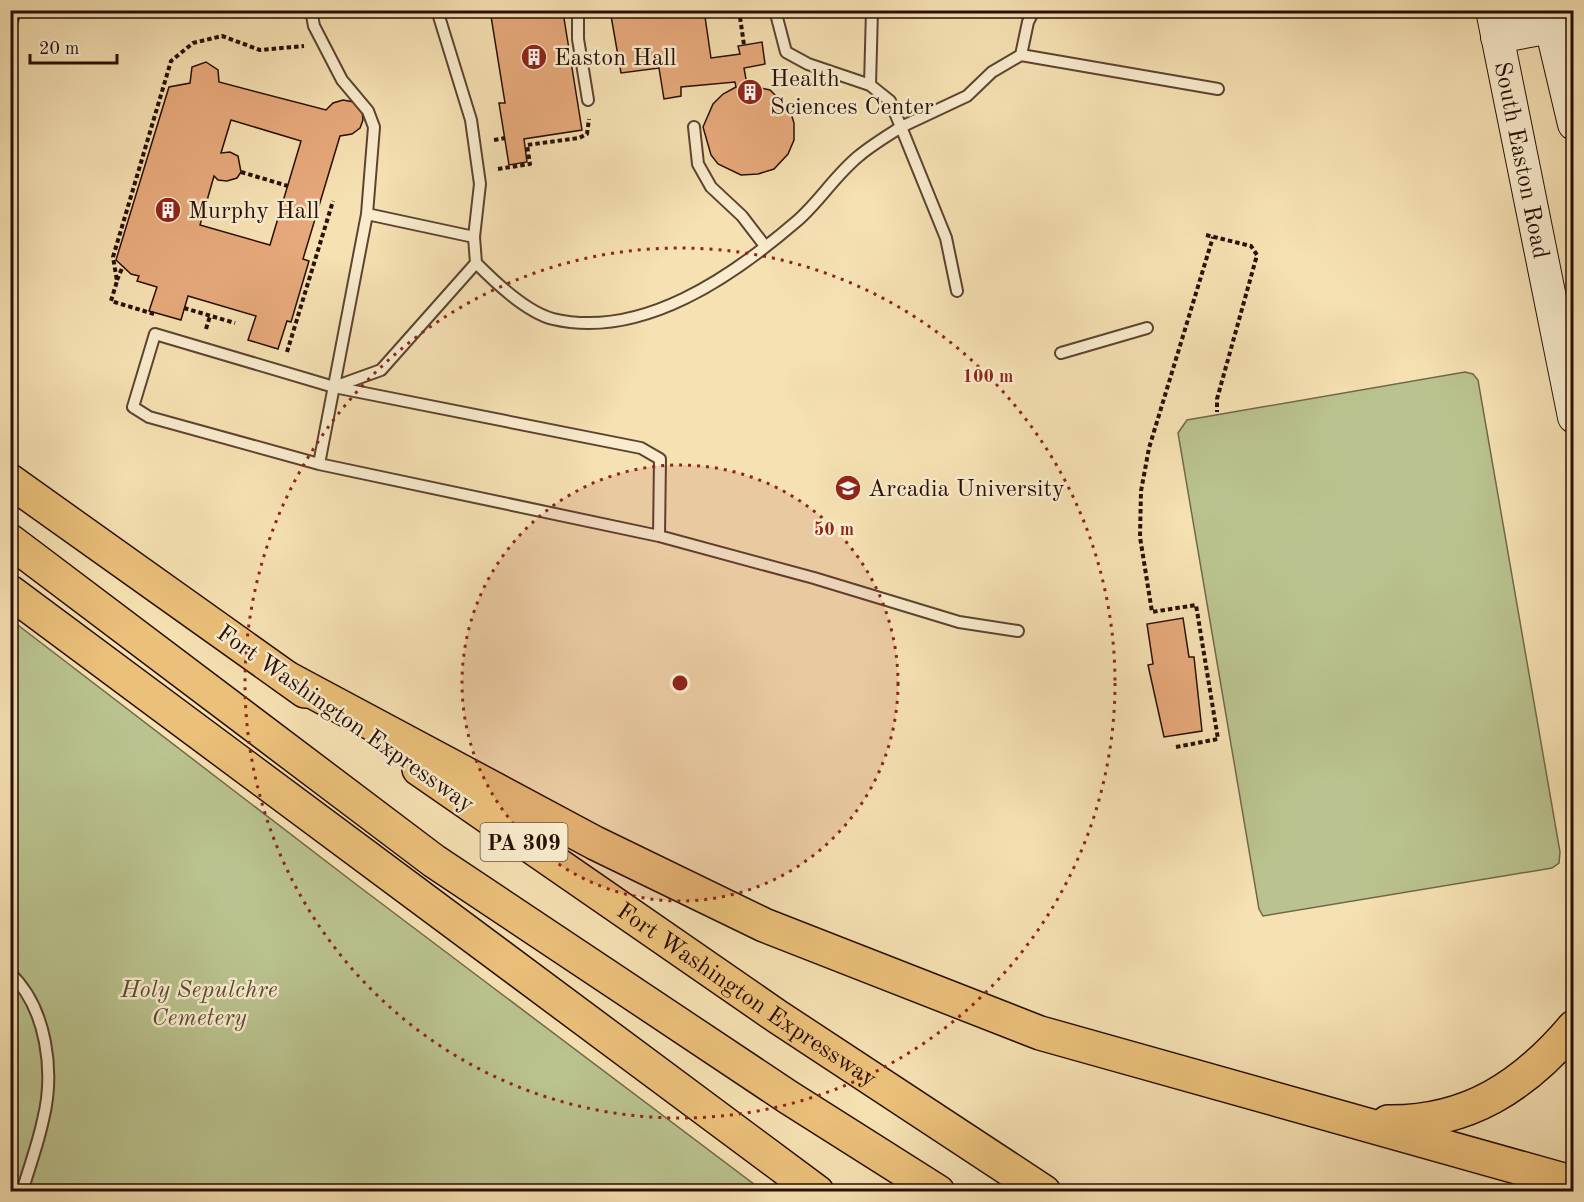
<svg xmlns="http://www.w3.org/2000/svg" width="1584" height="1202" font-family="'Old Standard TT',serif">
<style>
.green{fill:#bac38f;stroke:#71684a;stroke-width:1.5}
.building{fill:#e7a97b;stroke:#280e05;stroke-width:1.5;fill-rule:evenodd}
.lines{fill:none;stroke-linecap:round;stroke-linejoin:round}
.lane-casing{stroke:#5c4330;stroke-width:14}
.secondary-casing{stroke:#280e05;stroke-width:34}
.highway-casing{stroke:#280e05;stroke-width:36}
.path{stroke:#280e05;stroke-width:4;stroke-dasharray:4.5 3;stroke-linecap:butt}
.lane{stroke:#f9ecce;stroke-width:10}
.secondary{stroke:#f9ecce;stroke-width:32}
.highway{stroke:#ebc07a;stroke-width:33}
.ring{fill:none;stroke:#8f2418;stroke-width:3;stroke-dasharray:3 6}
.labels{text-anchor:middle;stroke-width:5;stroke-linejoin:round;paint-order:stroke}
.shield{fill:#f9ecce;stroke:#675141;stroke-width:1.5}
.shield-label{font-size:22px;font-weight:bold;fill:#280e05}
.poi-label{font-size:24px;fill:#280e05;stroke:#f9ecce;text-anchor:start}
.street-label{font-size:24px;fill:#280e05;stroke:#f9ecce}
.park-label{font-size:24px;font-style:italic;fill:#5b4d35;stroke:#f9ecce}
.centre{fill:#8f2418;stroke:#f9ecce;stroke-width:3}
.ring-label{font-size:18px;text-anchor:middle;font-weight:bold;fill:#8f2418;stroke:#f9ecce;stroke-width:5;stroke-linejoin:round;paint-order:stroke}
</style>
<rect width="100%" height="100%" fill="#f6e1b3"/>
<filter id="stains"><feTurbulence type="fractalNoise" baseFrequency=".00333" numOctaves="4"/><feColorMatrix values="0 0 0 0 .2 0 0 0 0 .09 0 0 0 0 .02 0 0 0 .5 -.17"/></filter>
<radialGradient id="worn" r=".72"><stop offset=".6" stop-color="#630" stop-opacity="0"/><stop offset="1" stop-color="#630" stop-opacity=".3"/></radialGradient>
<!-- green -->
<path class="green" d="M1465,372L1473,374L1478,380L1560,852L1559,863L1552,868L1263,916L1259,909L1178,433L1187,420Z
M10,619L357,885L763,1191H11Z"/>
<!-- building -->
<path class="building" d="M490,10H567L563,12L582,130L524,139L527,162L509,165L499,103H505Z
M610,10H704L711,58L740,54L738,46L762,42L765,64L744,68L747,85L770,90L790,110L794,123V140L788,154L774,169L758,174L741,175L718,164L711,155L703,127L713,104L723,94L736,87L735,82L681,87V96L664,99L659,68L621,73Z
M206,62L218,70L219,82L326,110L333,103L343,100L354,102L362,110L363,120L360,128L352,134L340,136L303,259L309,261L291,322L287,321L278,349L248,340L256,316L188,296L181,320L149,311L157,287L137,281L139,276L131,274L116,260L169,87L190,83L192,67ZM231,120L301,141L270,245L200,225L214,176L218,180L227,181L237,178L241,172L238,156L230,152L221,153Z
M1183,618L1189,657H1194L1202,731L1164,737L1148,665L1153,664L1147,624Z"/>
<g class="lines">
<!-- lane casing -->
<g class="lane-casing">
<path id="lane" d="M311,10L314,26L342,80L368,111L374,127L367,214
M578,10V39L588,100
M10,29L15,10
M1021,55L1028,22L1034,10
M870,85L872,10
M694,127L698,164L711,187L742,216L765,246
M476,263C495,282 526,312 553,319C642,340 733,276 797,221C820,201 836,174 860,155C872,145 887,136 901,127L890,101L870,85L808,64L786,52L775,10
M957,291L946,238L901,127L967,96L992,72L1021,55L1218,89
M1061,353L1147,328
M334,387L381,370L476,263L474,237
M319,464L659,536L660,459L641,448L334,387L155,334L133,407L149,417L319,464L367,214L474,237L480,184L471,120L437,10
M659,536L814,578L959,622L1018,631
M10,973C47,1008 55,1072 43,1120C38,1144 29,1168 22,1192"/>
</g>
<!-- secondary casing -->
<g class="secondary-casing">
<g id="secondary">
<path id="s1" d="M1492,10L1574,417"/>
<path d="M1547,10L1574,124"/>
<path d="M1497,37L1551,27"/>
</g>
</g>
<!-- highway casing -->
<g class="highway-casing">
<g id="highway">
<path d="M10,481L305,691"/>
<path d="M10,541L434,861L788,1097L938,1192"/>
<path d="M10,592L817,1192"/>
<path d="M287,678L595,843L764,925L1040,1033L1574,1183"/>
<path id="s2" d="M419,769L778,1017L1044,1192"/>
<path d="M1388,1122C1468,1123 1524,1086 1574,1027"/>
</g>
</g>
<!-- path -->
<path class="path" d="M739,10L744,45
M494,140L505,138
M498,169L530,164L527,145L579,138L587,134L589,119
M241,172L288,186
M1206,235L1251,246L1257,255L1217,399V412
M117,280L123,266
M184,308L235,323
M154,314L111,301L117,281L113,257L171,61L193,43L222,36L260,50L304,46
M206,329L210,316
M287,352L333,201
M1176,747L1218,739L1196,605L1152,612L1140,537L1141,491L1149,448L1213,237"/>
<!-- lane -->
<use href="#lane" class="lane"/>
<!-- secondary -->
<use href="#secondary" class="secondary"/>
<!-- highway -->
<use href="#highway" class="highway"/>
</g>
<!-- distance rings -->
<circle cx="680" cy="683" r="218" fill="#8f2418" fill-opacity=".12"/>
<g class="ring">
<circle cx="680" cy="683" r="218"/>
<circle cx="680" cy="683" r="435"/>
</g>
<!-- icons -->
<defs>
<g id="building-disc" transform="scale(1.35)"><circle r="9.5" fill="#8f2418" stroke="#f9ecce"/><path d="M-4-6H4V6H1V3H-1V6H-4ZM-2.5-4.3h1.7v1.8h-1.7ZM.8-4.3h1.7v1.8H.8ZM-2.5-1h1.7V.8h-1.7ZM.8-1h1.7V.8H.8Z" fill="#fff"/></g>
<g id="university-disc" transform="scale(1.35)"><circle r="9.5" fill="#8f2418" stroke="#f9ecce"/><path d="M0-5L7-2L0 1L-7-2ZM-4 1L0 2.5L4 1V4Q0 6-4 4Z" fill="#fff"/></g>
</defs>
<g fill-rule="evenodd">
<use href="#building-disc" x="534" y="57"/>
<use href="#building-disc" x="750" y="92"/>
<use href="#building-disc" x="168" y="210"/>
<use href="#university-disc" x="848" y="488"/>
</g>
<g class="labels">
<!-- shield labels -->
<rect class="shield" x="480.5" y="823" width="87" height="38" rx="4.5"/>
<g class="shield-label">
<text x="524" y="850">PA 309</text>
</g>
<!-- poi labels -->
<g class="poi-label">
<text x="554" y="65">Easton Hall</text>
<text x="770" y="86">Health<tspan x="770" dy="28">Sciences Center</tspan></text>
<text x="188" y="218">Murphy Hall</text>
<text x="868" y="496">Arcadia University</text>
</g>
<!-- street labels -->
<g class="street-label">
<text dy="8" stroke="none"><textPath href="#s1" startOffset="153">South Easton Road</textPath></text>
<text transform="translate(346 718) rotate(35)" y="8">Fort Washington Expressway</text>
<text dy="8" stroke="none"><textPath href="#s2" startOffset="398">Fort Washington Expressway</textPath></text>
</g>
<!-- park labels -->
<g class="park-label">
<text x="199" y="997">Holy Sepulchre<tspan x="199" dy="28">Cemetery</tspan></text>
</g>
</g>
<circle cx="680" cy="683" r="9" class="centre"/>
<g class="ring-label">
<text x="988" y="382">100 m</text>
<text x="834" y="535">50 m</text>
</g>
<!-- margin -->
<rect width="1584" height="1202" fill="none" stroke="#f6e1b3" stroke-width="36"/>
<rect x="12" y="12" width="1560" height="1178" fill="none" stroke="#280e05" stroke-width="3"/>
<rect x="18" y="18" width="1548" height="1166" fill="none" stroke="#280e05" stroke-width="1.5"/>
<!-- scale -->
<path d="M30 54v9h87v-9" fill="none" stroke="#280e05" stroke-width="3"/>
<text x="39" y="54" font-size="18" fill="#280e05" stroke="#f9ecce" stroke-width="4.5" paint-order="stroke">20 m</text>
<rect width="100%" height="100%" filter="url(#stains)"/>
<rect width="100%" height="100%" fill="url(#worn)"/>
</svg>
